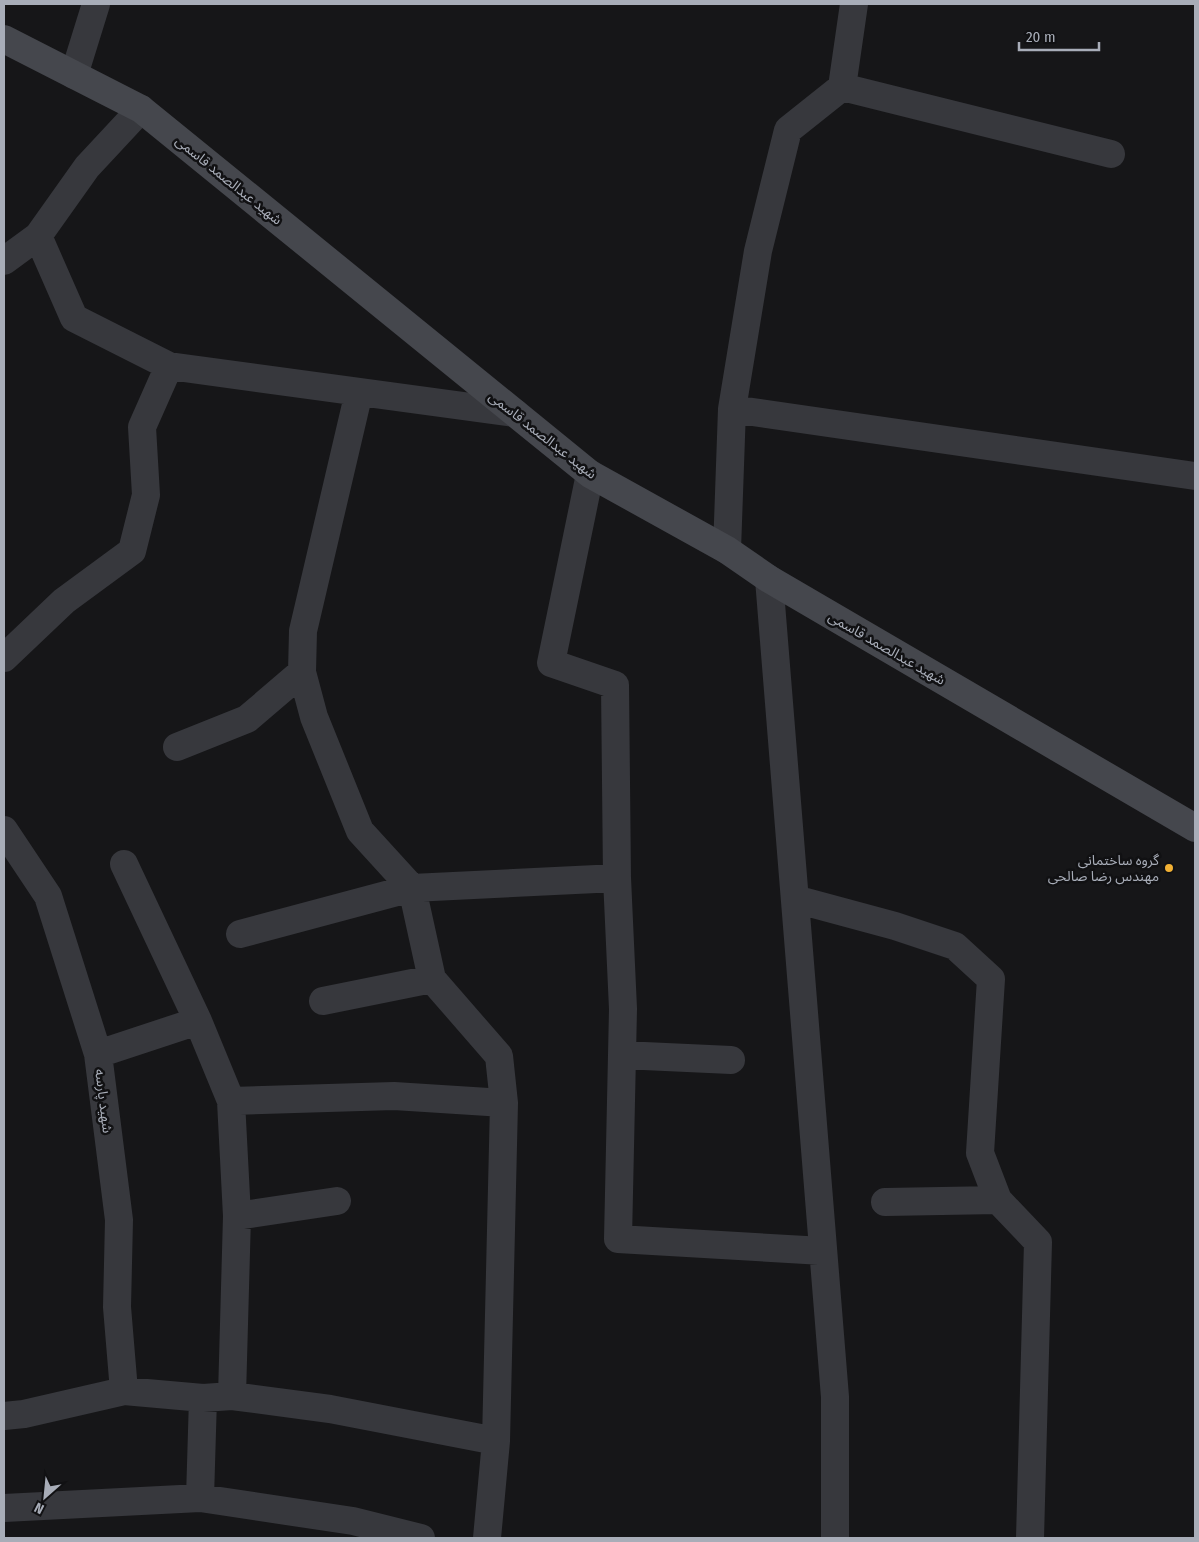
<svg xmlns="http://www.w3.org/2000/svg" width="1199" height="1542" font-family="'Fira Sans Condensed','Noto Sans Arabic',sans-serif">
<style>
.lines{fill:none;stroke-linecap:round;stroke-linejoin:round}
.street{stroke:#37383d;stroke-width:28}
.secondary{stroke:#45474d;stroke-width:28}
.poi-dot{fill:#f2b134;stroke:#111113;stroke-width:2}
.labels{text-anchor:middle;stroke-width:5;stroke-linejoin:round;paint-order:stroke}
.street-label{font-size:14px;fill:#a8adb8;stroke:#111113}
.poi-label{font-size:14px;fill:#a8adb8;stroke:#111113;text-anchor:end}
</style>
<rect width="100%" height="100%" fill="#161618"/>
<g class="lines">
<!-- street -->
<path class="street" d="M74,75L96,4
M842,87L1111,154
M38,236L74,318L169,366L515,413
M4,261L38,236L87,167L141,109
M359,392L303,631L302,672L314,717L360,831L412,888L432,979L499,1056L504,1103L496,1441L487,1538
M732,409L1195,476
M590,474L551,663L615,685L617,878L623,1009L618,1239L823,1251
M727,550L732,409L758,251L788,130L842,87L854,4
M769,579L835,1397V1538
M4,658L64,601L132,551L146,495L142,427L169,366
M177,747L247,719L302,672
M4,830L48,896L98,1054L119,1220L117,1307L124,1391
M124,864L198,1021
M795,899L895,926L955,946L991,979L980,1153L998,1200L1038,1242L1030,1538
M240,934L412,888L617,878
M323,1001L432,979
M98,1054L198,1021L231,1101L237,1216L232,1396
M622,1055L731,1060
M231,1101L394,1096L504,1103
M885,1202L998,1200
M237,1216L337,1201
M4,1416L24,1414L124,1391L203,1398L232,1396L330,1409L496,1441
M200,1498L203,1398
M4,1508L200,1498L353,1521L421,1538"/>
<!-- secondary -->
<path class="secondary" d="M4,39L141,109L590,474L727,550L769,579L1195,828"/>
</g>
<!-- markers -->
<circle class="poi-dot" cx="1169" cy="868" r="5"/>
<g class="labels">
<!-- street labels -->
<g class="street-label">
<text transform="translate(229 180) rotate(39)" y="5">شهید عبدالصمد قاسمی</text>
<text transform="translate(543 435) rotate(38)" y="5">شهید عبدالصمد قاسمی</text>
<text transform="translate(887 648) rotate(30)" y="5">شهید عبدالصمد قاسمی</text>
<text transform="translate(104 1101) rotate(83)" y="5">شهید پارسه</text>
</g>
<!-- poi labels -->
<g class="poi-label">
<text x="1159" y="865">گروه ساختمانی<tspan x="1159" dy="16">مهندس رضا صالحی</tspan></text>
</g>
</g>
<!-- border -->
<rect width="1199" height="1542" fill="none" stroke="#a8adb8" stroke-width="10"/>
<!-- north arrow -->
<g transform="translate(45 1497) rotate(207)" stroke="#111113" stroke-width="4" paint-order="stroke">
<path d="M0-4L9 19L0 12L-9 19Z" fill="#a8adb8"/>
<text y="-8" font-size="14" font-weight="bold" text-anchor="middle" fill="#a8adb8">N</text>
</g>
<!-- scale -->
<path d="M1019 42v8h80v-8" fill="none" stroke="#a8adb8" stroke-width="2.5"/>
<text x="1026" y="42" font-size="15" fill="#a8adb8" stroke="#111113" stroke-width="4" paint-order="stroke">20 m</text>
</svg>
